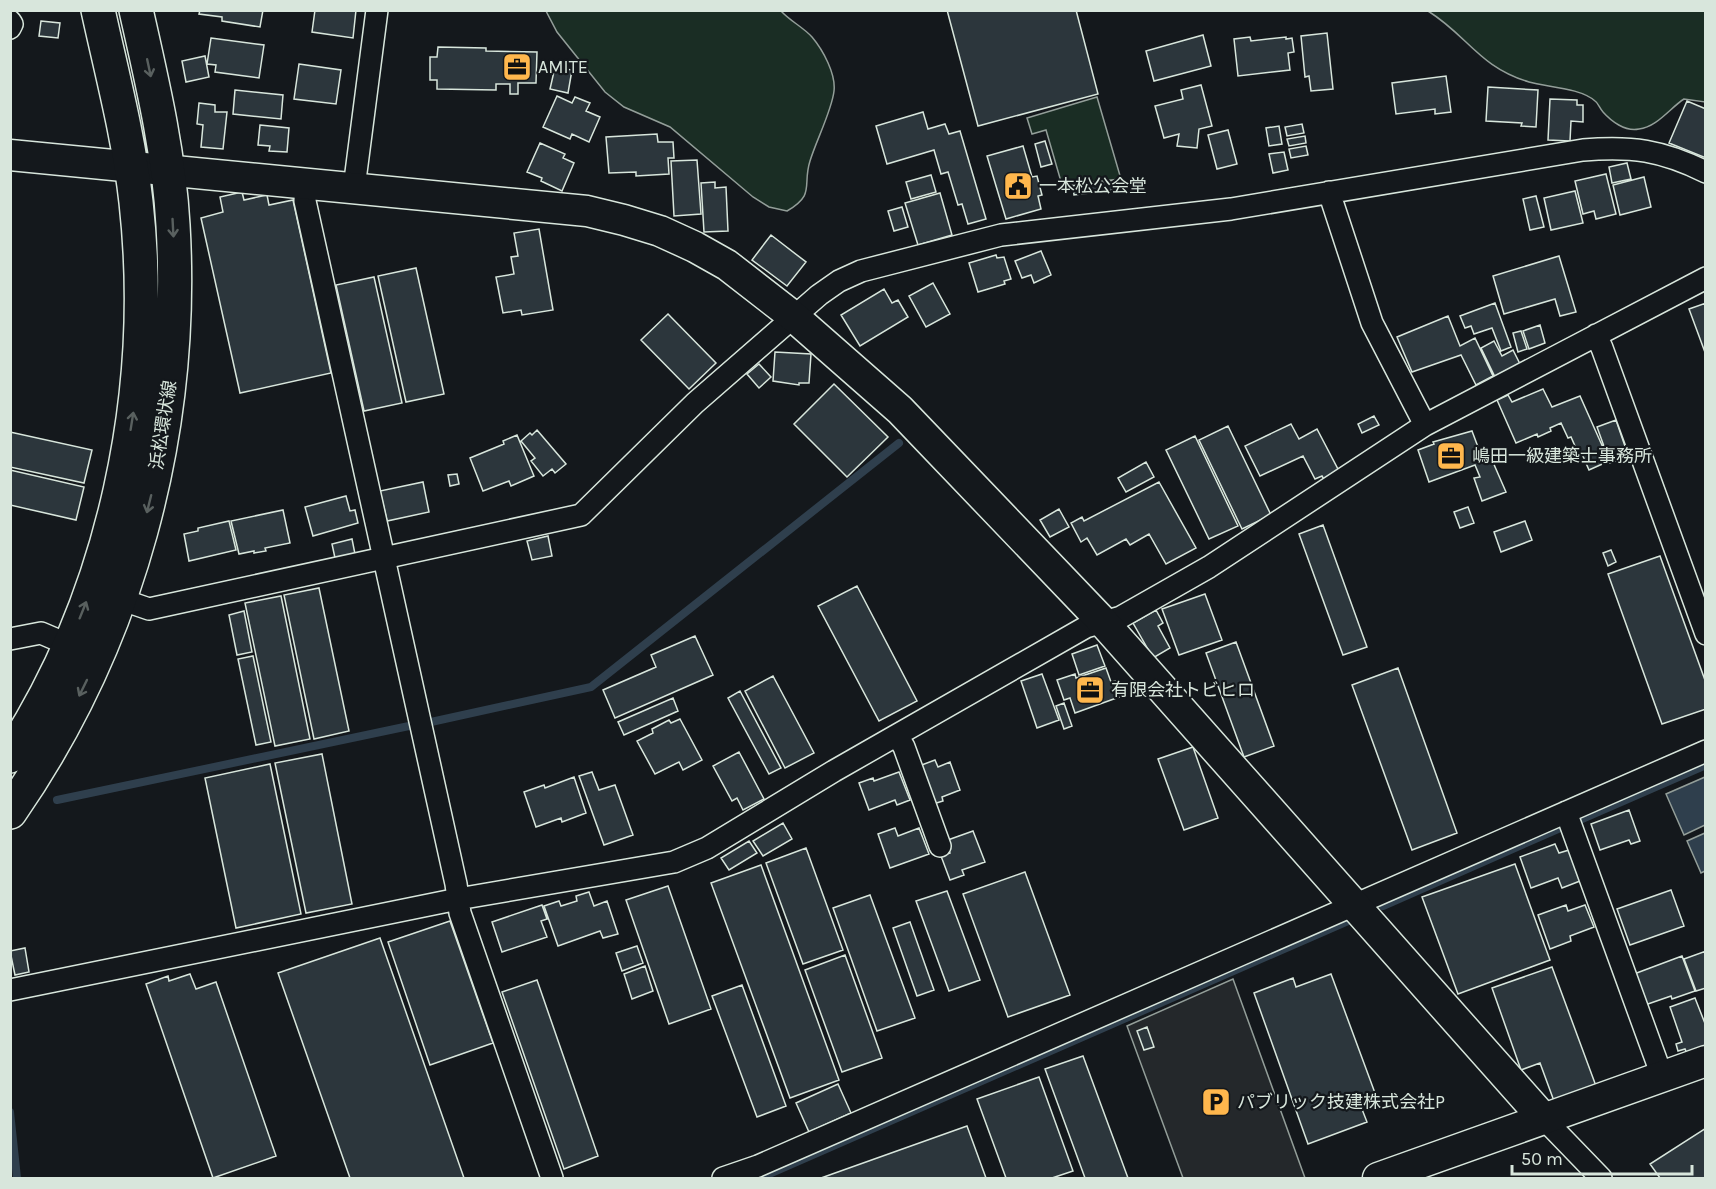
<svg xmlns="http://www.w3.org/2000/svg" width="1716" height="1189" font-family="Karla,'Noto Sans JP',sans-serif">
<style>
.green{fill:#1a2d24;stroke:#939e99;stroke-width:1.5}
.parking{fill:#24282b;stroke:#939e99;stroke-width:1.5}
.water{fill:#2f3f4d;stroke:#939e99;stroke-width:1.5}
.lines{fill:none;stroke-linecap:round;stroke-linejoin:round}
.stream{stroke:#2f3f4d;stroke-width:8}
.building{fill:#2c363c;stroke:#d8e6dc;stroke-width:1.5}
.street-casing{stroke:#d8e6dc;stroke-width:24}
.secondary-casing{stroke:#d8e6dc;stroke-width:33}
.primary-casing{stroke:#d8e6dc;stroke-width:36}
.street{stroke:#14181c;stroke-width:21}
.secondary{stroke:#14181c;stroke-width:30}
.primary{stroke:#14181c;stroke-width:33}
.oneway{stroke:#59605f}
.labels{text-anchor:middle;stroke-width:4.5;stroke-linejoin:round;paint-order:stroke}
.poi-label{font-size:18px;fill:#d8e6dc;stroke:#14181c;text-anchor:start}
.street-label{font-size:18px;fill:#d8e6dc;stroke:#14181c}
</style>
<rect width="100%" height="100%" fill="#14181c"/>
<!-- green -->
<path class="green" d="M546,11H781C790,21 803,27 812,37C823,50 836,74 834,91C832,110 816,141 810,161C802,186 816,194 787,211L769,207L753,197L670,127L624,107L605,92L557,32Z
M1428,11H1705V102L1684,99C1670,108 1657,127 1639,129C1625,132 1611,121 1603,112C1600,109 1598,103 1595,101C1581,88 1547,87 1529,82C1479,67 1468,36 1428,11Z
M1097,97L1121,179L1062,185L1046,130L1032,134L1027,118Z"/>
<!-- parking -->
<path class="parking" d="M1233,979L1305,1178H1183L1127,1026Z"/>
<!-- water -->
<path class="water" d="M1705,777V825L1684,835L1666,794Z
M1705,833V871L1701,873L1687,841Z"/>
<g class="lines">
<!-- stream -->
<path class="stream" d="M431,722L591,687L899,443
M57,800L409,726
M1582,819L1706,765
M1383,906L1558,829
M10,1112L17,1178
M760,1178L1348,921"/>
</g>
<!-- building -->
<path class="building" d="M200,10H263L260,27L222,21V17L199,14Z
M315,10H356L353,38L312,32Z
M947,10H1076L1098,94L978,126Z
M41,21L60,23L58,38L39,36Z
M1327,33L1333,89L1311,91L1309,76L1305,77L1301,36Z
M1203,35L1211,66L1154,81L1146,51Z
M1250,37L1251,41L1286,37V39L1292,38L1294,52L1288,53L1290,70L1238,76L1234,39Z
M211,38L264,45L259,78L215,72L216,65L207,64Z
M438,47L486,48V51L537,52L536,83H518V94H510V84H496V90L437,89V80H430V57H437Z
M205,56L209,77L186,82L182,61Z
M299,64L341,70L336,104L294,99Z
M555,67L572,70L568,93L550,89Z
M1446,76L1451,112L1435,114V109L1396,114L1392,83Z
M1201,85L1212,126L1199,129L1197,148L1177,146L1179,134L1164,138L1155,106L1183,99L1181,90Z
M1488,87L1538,90L1536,127L1521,126L1522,123L1486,121Z
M235,90L283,95L281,119L233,114Z
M557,96L572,103L575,97L590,103L586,111L600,117L589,142L572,134L570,139L543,127Z
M1550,99L1577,100V105H1583V122L1571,121L1570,141L1548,140Z
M1687,101L1706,109V158L1669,143Z
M199,103L215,105V112H227L223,149L201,147L203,125L197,124Z
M923,112L928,129L945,124L949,134L960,131L986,219L968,224L962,204L958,205L948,172L941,174L934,150L887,164L876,126Z
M1302,124L1304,133L1287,136L1285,127Z
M260,125L289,128L287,152L269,151L270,146L258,145Z
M1279,126L1282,144L1269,146L1266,128Z
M1228,130L1237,164L1217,169L1208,135Z
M657,134L658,142H673L674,158H668L669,174L636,176V172L609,173L606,137Z
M1305,136L1306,143L1289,146L1287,139Z
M1045,141L1052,164L1041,167L1035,144Z
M540,143L565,154L563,158L574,163L562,191L541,181L542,178L527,172Z
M1023,146L1032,177L1037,176L1042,195L1038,196L1041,209L1006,219L987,156Z
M1306,146L1308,155L1291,158L1289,149Z
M1284,152L1288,170L1273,173L1269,154Z
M697,160L701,214L674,216L671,161Z
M1627,163L1631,179L1612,183L1609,167Z
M1606,174L1616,214L1596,219L1594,211L1583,214L1575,181Z
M931,175L936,192L911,199L906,182Z
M1644,177L1651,207L1620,215L1613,185Z
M1113,181L1114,190L1074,195L1073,186Z
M715,182V188L726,187L728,231L704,232L701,183Z
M1575,191L1583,223L1551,230L1544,198Z
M242,192L244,200L267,195L269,205L293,200L331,373L240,393L201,218L223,212L220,197Z
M940,193L952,235L918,245L905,203Z
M1536,196L1544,227L1530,230L1523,199Z
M902,207L908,227L894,231L888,211Z
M539,229L553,310L522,315L521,310L503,313L496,277L514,274L511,257L518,256L514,233Z
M771,235L806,262L787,286L752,260Z
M1041,251L1051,275L1034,283L1031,275L1022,278L1015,261Z
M996,255L997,258L1004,257L1011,279L1004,281L1005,284L978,292L969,263Z
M1559,256L1576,312L1560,316L1555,299L1504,314L1493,276Z
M416,268L444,394L406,402L378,276Z
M374,277L402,403L364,411L336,285Z
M933,283L950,314L926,327L909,296Z
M884,289L892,303L898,300L908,317L860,346L841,315Z
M1495,303L1511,347L1501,351L1492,328L1474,334L1471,326L1465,328L1460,316Z
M1706,303V355L1689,309Z
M668,314L716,363L689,389L641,340Z
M1448,316L1460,346L1475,338L1493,376L1476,385L1461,355L1412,372L1397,337Z
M1540,325L1545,343L1529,349L1523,331Z
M1521,331L1527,349L1518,352L1513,333Z
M1494,341L1502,356L1513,350L1520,364L1495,377L1481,348Z
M775,352L811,354L809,383H799V385L773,381Z
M759,364L771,377L759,388L747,374Z
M834,384L888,437L847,477L794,424Z
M1543,389L1552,407L1580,396L1609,461L1589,470L1582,454L1579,455L1571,437L1568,438L1561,423L1550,428L1551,431L1538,437L1537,434L1516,443L1497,400L1508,395L1512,402Z
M1374,416L1379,425L1362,433L1358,424Z
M1616,420L1627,452L1617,456L1619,460L1610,463L1597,427Z
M1291,424L1299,439L1317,429L1340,473L1325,481L1322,476L1315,479L1303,456L1260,476L1245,446Z
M1228,426L1271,515L1242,529L1199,440Z
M537,430L566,464L555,473L552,469L543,476L531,461L535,458L521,441L530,433L532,435Z
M1472,431L1484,463L1492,460L1506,492L1482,501L1474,478L1480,477L1475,465L1429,482L1418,450L1434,444L1433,442Z
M10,432L92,450L84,483L10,467Z
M517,435L534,476L511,486L509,481L483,491L470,458L504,444L503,441Z
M1195,436L1238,526L1209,539L1166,450Z
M1146,462L1154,477L1126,492L1118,478Z
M10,470L84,487L76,520L10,505Z
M457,474L459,484L450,486L448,475Z
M423,482L429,512L387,521L380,491Z
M1159,482L1196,548L1166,564L1149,534L1130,545L1126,539L1097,555L1087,538L1081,542L1071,523L1082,517L1084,521Z
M346,496L350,511L355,510L358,523L313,536L305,507Z
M1468,507L1474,523L1460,528L1454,512Z
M1059,509L1069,527L1050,537L1040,520Z
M283,510L290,543L265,548L266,551L254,553V551L239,554L231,521Z
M229,521L236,550L189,561L184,534L198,531V528Z
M1525,521L1532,540L1501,552L1494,532Z
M1323,525L1367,647L1343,655L1299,534Z
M548,536L552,556L532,560L527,541Z
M352,539L355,554L335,558L332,544Z
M1611,550L1616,562L1608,566L1603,553Z
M1660,556L1706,683V709L1662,724L1608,574Z
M857,586L917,701L879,721L818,606Z
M319,588L349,731L314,739L284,595Z
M1205,594L1222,640L1179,655L1162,609Z
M281,596L310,739L275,746L245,603Z
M1156,610L1163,623L1158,626L1170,648L1153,658L1133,623Z
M244,611L252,652L237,655L229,615Z
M695,636L713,675L615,718L603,690L656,667L651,655Z
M1236,642L1274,746L1244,757L1206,653Z
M1097,645L1105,666L1079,675L1072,654Z
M253,656L271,742L256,745L238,659Z
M1106,668L1111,682L1116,681L1122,696L1075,713L1070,698L1064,700L1057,680L1075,674L1076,678Z
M1398,668L1457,833L1412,850L1352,685Z
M1042,674L1059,720L1037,728L1021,681Z
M773,676L814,753L785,768L745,691Z
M740,691L781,768L769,774L728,698Z
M673,698L678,711L624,735L618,722Z
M1064,703L1072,726L1064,729L1056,706Z
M680,719L702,760L683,770L679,762L655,774L637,741L653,733L652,729L669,720L671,723Z
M1193,747L1218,818L1184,830L1158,759Z
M739,752L764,799L743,810L737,798L732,801L713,766Z
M322,754L352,904L306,913L275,763Z
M935,760L938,767L950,762L960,790L942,797L943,801L933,804L919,766Z
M270,764L301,914L236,928L205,778Z
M592,772L599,790L615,785L633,835L604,845L579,776Z
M899,772L910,800L897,805L895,800L869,810L859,783L873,778L874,781Z
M574,777L586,813L562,822L561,818L536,827L524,792L544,785L545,788Z
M1629,810L1640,841L1631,844L1629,840L1600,850L1591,824Z
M783,823L792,839L763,856L753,841Z
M895,828L898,836L919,828L929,854L890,868L878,834Z
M973,831L985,862L962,870L964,875L950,880L941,856L950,853L945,841Z
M749,841L757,853L729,870L721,858Z
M1555,844L1559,853L1569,850L1580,881L1562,888L1558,878L1531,888L1520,857Z
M806,848L843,950L803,964L766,863Z
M1515,864L1550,960L1458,994L1422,897Z
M761,865L839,1080L790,1098L711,883Z
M1025,872L1070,995L1008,1017L963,894Z
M668,886L711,1009L669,1024L626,900Z
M1671,890L1684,926L1630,945L1617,909Z
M947,891L980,980L949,991L916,901Z
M589,892L594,906L607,901L618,934L603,938L600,931L558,946L544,906L559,901L561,906L577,901L576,896Z
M870,895L915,1018L877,1031L833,908Z
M542,905L547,919L541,921L547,937L502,952L492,922Z
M1566,905L1568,911L1585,905L1594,927L1570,936L1571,941L1550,949L1538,915Z
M450,921L493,1043L430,1065L388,942Z
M910,922L934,990L917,996L893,928Z
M380,938L464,1178H350L278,973Z
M637,946L643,963L622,971L616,953Z
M25,948L29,972L15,975L10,951Z
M1706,951V988L1696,991L1684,959Z
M845,955L882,1058L842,1072L805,970Z
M1682,956L1695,991L1672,999L1671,996L1645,1005L1634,974Z
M645,966L653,991L632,999L624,974Z
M1552,967L1596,1086L1554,1101L1540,1063L1521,1070L1492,988Z
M190,974L196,989L216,982L276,1156L213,1178L146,984L168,976L169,981Z
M1331,974L1375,1093L1358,1099L1367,1122L1308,1144L1254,993L1293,978L1296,987Z
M537,980L598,1156L564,1169L502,992Z
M742,985L786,1106L757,1117L712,996Z
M1695,998L1706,1026V1047L1687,1054L1685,1049L1678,1051L1676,1044L1682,1042L1670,1007Z
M1147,1027L1154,1047L1144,1050L1137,1031Z
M1083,1056L1128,1178H1085L1045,1069Z
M1039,1077L1073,1171L1052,1178H1006L977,1099Z
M838,1084L851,1113L809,1132L796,1103Z
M967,1126L986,1178H821Z
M1706,1128V1178H1660L1650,1164Z"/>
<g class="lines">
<!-- street casing -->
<g class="street-casing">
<path id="street" d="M10,21L12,24L10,28
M306,183L305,201L456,884L460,913L552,1178
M354,188L377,10
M1329,192L1372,323L1425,425
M1596,335L1602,348L1706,634
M120,599L149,609L581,515L695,403L819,295L839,281L861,271L1001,235L1231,209L1583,150C1632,146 1661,150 1706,172
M10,639L41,633L69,645
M897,735L904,747L940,846
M1566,812L1662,1076
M10,990L458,899L674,862L707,848L834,771L1086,627L1121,617L1209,567L1425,425L1706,278
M1544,1119L1601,1178
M723,1178L758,1166L1706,751"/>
</g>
<!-- secondary casing -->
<g class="secondary-casing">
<path id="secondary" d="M10,155L587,211L624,220L660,231L695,247L727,265L794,317L900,410L1103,622L1544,1119
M1378,1178L1706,1061"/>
</g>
<!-- primary casing -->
<g class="primary-casing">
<path id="primary" d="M10,756C115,595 157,392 136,202C129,138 112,74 98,10
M10,812C129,641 185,432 173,225C169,152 152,81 136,10"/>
</g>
<!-- street -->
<use href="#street" class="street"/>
<!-- secondary -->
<use href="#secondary" class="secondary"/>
<!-- primary -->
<use href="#primary" class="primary"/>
</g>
<!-- one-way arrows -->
<defs><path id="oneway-shaft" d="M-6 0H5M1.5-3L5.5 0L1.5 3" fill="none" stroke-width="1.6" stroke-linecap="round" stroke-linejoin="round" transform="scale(1.5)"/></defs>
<g class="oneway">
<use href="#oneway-shaft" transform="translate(149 68) rotate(78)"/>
<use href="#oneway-shaft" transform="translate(173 228) rotate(87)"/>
<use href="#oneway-shaft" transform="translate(132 421) rotate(-81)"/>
<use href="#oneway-shaft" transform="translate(149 504) rotate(104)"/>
<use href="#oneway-shaft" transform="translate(83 610) rotate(-68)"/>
<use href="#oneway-shaft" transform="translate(83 688) rotate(116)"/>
</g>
<!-- icons -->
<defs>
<g id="office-square" transform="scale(1.5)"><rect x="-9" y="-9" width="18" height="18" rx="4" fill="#ffb74d" stroke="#14181c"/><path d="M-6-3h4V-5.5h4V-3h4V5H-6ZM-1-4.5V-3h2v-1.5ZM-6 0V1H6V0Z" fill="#111"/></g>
<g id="civic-square" transform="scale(1.5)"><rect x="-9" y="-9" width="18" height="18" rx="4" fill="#ffb74d" stroke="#14181c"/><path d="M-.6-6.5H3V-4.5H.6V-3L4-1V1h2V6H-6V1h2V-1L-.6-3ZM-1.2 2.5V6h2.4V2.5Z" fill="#111"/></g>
<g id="parking-square" transform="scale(1.5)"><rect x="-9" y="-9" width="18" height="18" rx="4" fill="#ffb74d" stroke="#14181c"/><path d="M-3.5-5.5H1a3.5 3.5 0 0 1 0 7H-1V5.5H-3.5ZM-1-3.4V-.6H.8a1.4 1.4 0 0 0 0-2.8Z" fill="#111"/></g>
</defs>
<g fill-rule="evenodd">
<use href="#office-square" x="517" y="67"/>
<use href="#civic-square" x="1018" y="186"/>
<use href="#office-square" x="1451" y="456"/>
<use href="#office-square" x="1090" y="690"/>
<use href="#parking-square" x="1216" y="1102"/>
</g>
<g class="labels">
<!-- poi labels -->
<g class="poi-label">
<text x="538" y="73">AMITE</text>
<text x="1039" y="192">一本松公会堂</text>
<text x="1472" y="462">嶋田一級建築士事務所</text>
<text x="1111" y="696">有限会社トビヒロ</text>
<text x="1237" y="1108">パブリック技建株式会社P</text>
</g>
<!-- street labels -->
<g class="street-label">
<text transform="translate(163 425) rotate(-81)" y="6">浜松環状線</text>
</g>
</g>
<!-- border -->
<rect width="1716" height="1189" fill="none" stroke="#d8e6dc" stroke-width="24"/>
<!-- scale -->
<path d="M1512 1165v9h180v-9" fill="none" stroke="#d8e6dc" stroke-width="3"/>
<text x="1521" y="1165" font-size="18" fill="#d8e6dc" stroke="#14181c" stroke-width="4.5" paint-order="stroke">50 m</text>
</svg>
